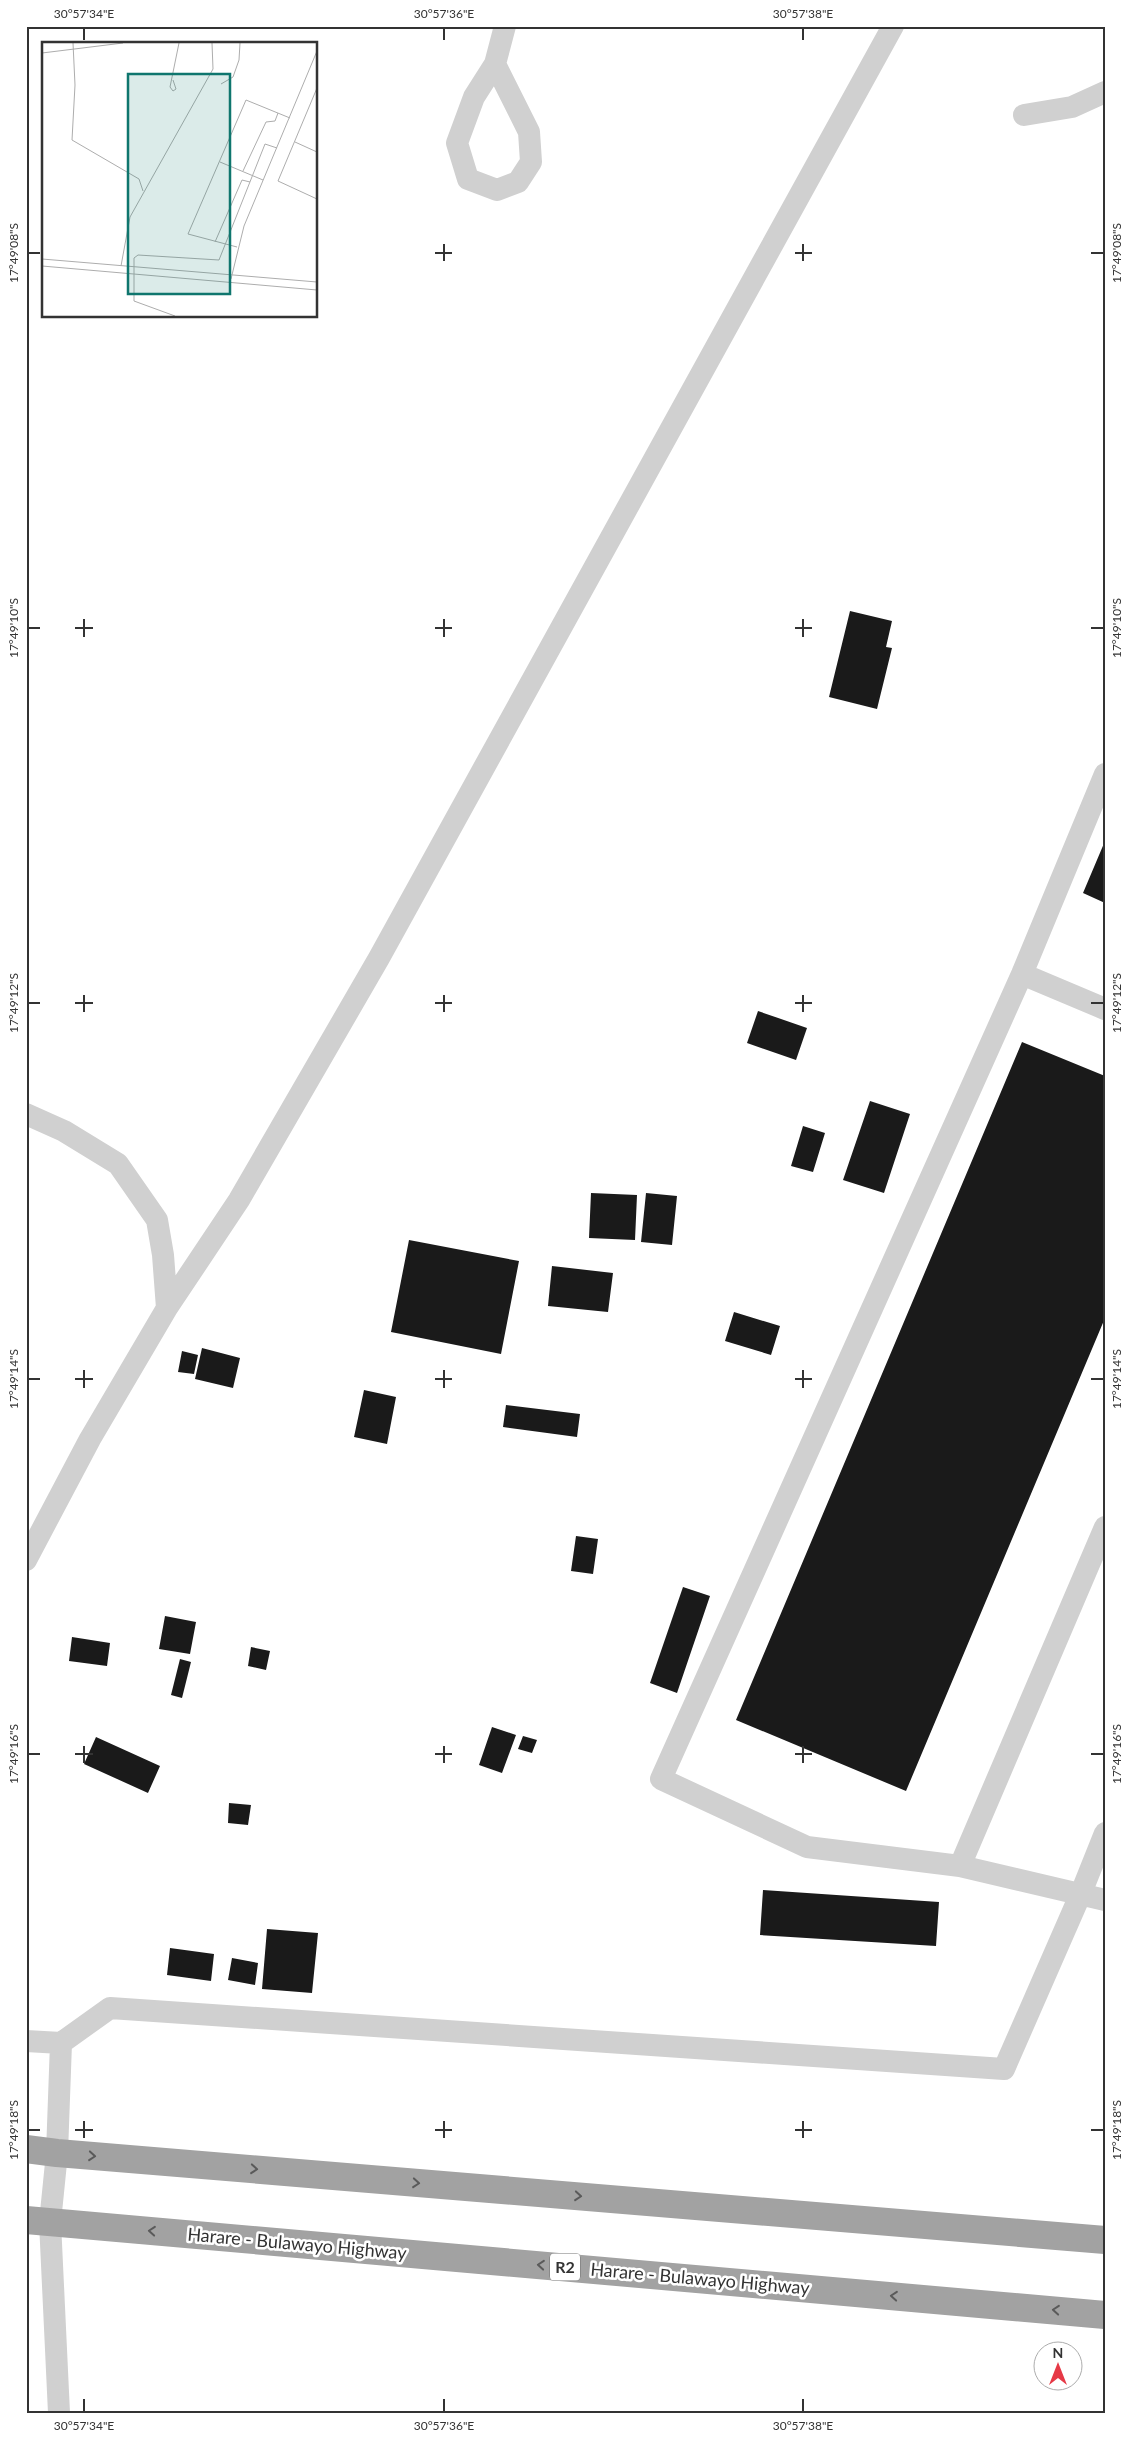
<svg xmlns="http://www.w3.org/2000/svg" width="1131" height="2439" font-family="Lato,sans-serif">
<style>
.building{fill:#1a1a1a}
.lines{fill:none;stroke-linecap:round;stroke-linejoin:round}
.service{stroke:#d0d0d0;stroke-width:22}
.trunk{stroke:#a2a2a2;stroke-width:28}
.oneway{stroke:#5a5a5a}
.ticks{fill:none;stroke:#333;stroke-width:2}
.labels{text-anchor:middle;stroke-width:5;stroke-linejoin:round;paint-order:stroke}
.shield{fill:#fff;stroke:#707070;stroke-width:1}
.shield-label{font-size:16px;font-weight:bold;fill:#333}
.street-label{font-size:18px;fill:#333;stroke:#fff}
.inset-road{fill:none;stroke:#adadad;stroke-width:1}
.view{fill:#0f766e;fill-opacity:0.15;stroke:#0f766e;stroke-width:2.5}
.inset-edge{fill:none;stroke:#333;stroke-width:2.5}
.neatline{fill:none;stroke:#333;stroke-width:2}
.ticks-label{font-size:12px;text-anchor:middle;fill:#333}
</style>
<rect width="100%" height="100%" fill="#fff"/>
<!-- building -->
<path class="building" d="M850,611L892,621L886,647L892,648L877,709L829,697Z
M1105,841V903L1083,893Z
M758,1011L807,1028L796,1060L747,1043Z
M1022,1042L1105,1076V1318L906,1791L736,1720Z
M870,1101L910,1114L884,1193L843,1180Z
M803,1126L825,1133L813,1172L791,1166Z
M591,1193L637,1195L635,1240L589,1238Z
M646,1193L677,1196L672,1245L641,1242Z
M409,1240L519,1261L501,1354L391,1332Z
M552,1266L613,1273L608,1312L548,1306Z
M734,1312L780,1326L771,1355L725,1341Z
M202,1348L240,1358L233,1388L195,1379Z
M182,1351L198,1355L194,1374L178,1372Z
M364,1390L396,1397L387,1444L354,1437Z
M506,1405L580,1414L577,1437L503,1427Z
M576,1536L598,1539L593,1574L571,1571Z
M683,1587L710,1596L677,1693L650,1683Z
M165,1616L196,1622L190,1654L159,1649Z
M72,1637L110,1643L107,1666L69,1661Z
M251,1647L270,1651L266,1670L248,1666Z
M180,1659L191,1662L182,1698L171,1695Z
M492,1727L516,1735L502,1773L479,1765Z
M523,1736L537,1740L532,1753L518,1749Z
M96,1737L160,1766L148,1793L84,1764Z
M229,1803L251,1805L248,1825L228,1823Z
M763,1890L939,1902L936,1946L760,1935Z
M267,1929L318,1933L312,1993L262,1989Z
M170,1948L214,1954L211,1981L167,1975Z
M232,1958L258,1963L255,1985L228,1980Z"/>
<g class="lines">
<!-- service -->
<path class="service" d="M495,64L529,132L531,162L518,182L497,190L468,179L457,143L474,97L495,64L505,26
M1024,115L1072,107L1105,92
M1105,774L1022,974L661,1779L807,1847L960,1866L1105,1900
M1022,974L1105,1009
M26,1114L64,1131L118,1164L157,1220L163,1255L167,1308
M26,1560L90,1439L167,1308L239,1200L379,958L893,26
M960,1866L1105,1527
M26,2041L61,2043
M59,2413L50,2222L57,2153L61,2043L110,2008L1004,2069L1081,1893L1105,1833"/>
<!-- trunk -->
<path class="trunk" d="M26,2149L57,2153L1105,2240
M26,2220L1105,2315"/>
</g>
<!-- one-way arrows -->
<defs><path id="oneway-chevron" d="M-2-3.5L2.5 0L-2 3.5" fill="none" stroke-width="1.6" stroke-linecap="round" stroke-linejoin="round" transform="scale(1.25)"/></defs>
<g class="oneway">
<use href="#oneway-chevron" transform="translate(92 2156) rotate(5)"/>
<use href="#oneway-chevron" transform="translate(254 2169) rotate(5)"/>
<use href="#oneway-chevron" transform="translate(416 2183) rotate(5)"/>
<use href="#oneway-chevron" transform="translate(578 2196) rotate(5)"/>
<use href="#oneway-chevron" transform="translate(152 2231) rotate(-175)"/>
<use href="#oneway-chevron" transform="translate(541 2265) rotate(-175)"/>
<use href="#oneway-chevron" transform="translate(894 2296) rotate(-175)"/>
<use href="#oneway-chevron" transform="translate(1056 2310) rotate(-175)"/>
</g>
<!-- ticks -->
<path class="ticks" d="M84,28V40M444,28V40M803,28V40M444,244V261M803,244V261M28,253H40M435,253H452M795,253H812M1091,253H1104M84,619V637M444,619V637M803,619V637M28,628H40M75,628H93M435,628H452M795,628H812M1091,628H1104M84,995V1012M444,995V1012M803,995V1012M28,1003H40M75,1003H93M435,1003H452M795,1003H812M1091,1003H1104M84,1370V1388M444,1370V1388M803,1370V1388M28,1379H40M75,1379H93M435,1379H452M795,1379H812M1091,1379H1104M84,1746V1763M444,1746V1763M803,1746V1763M28,1754H40M75,1754H93M435,1754H452M795,1754H812M1091,1754H1104M84,2121V2138M444,2121V2138M803,2121V2138M28,2130H40M75,2130H93M435,2130H452M795,2130H812M1091,2130H1104M84,2399V2412M444,2399V2412M803,2399V2412"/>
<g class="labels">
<!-- shield labels -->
<rect class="shield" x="550" y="2253.5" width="30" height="27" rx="4"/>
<g class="shield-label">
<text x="565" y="2273">R2</text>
</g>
<!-- street labels -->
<g class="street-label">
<text transform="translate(297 2244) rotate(5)" y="6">Harare - Bulawayo Highway</text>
<text transform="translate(700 2279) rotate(5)" y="6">Harare - Bulawayo Highway</text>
</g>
</g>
<!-- overview -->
<g transform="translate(42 42)">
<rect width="275" height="275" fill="#fff"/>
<path class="inset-road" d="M31,1L33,43L30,98L97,137L101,149M0,11L81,1M131,38L134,47L131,49L128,45L137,1M179,42L191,35L197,18L198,1M275,46L236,139L275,157M253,100L275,110M178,120L221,138M201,129L224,80L233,79L236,71M173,200L200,138L208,140M195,205L146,192L204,58L248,76M0,217L275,240M0,224L275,248M79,224L88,175L171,27L170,1M189,237L202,184L275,9M133,274L92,259V216L96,213L177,218L223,102L235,106"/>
<path class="view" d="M86,32H188V252H86Z"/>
<rect width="275" height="275" class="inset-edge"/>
</g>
<!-- border -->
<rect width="1131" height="2439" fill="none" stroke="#ffffff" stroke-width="55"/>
<!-- north arrow -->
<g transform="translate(1058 2366)"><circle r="24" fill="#ffffff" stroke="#adadad"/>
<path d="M0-4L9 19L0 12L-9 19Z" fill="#e63946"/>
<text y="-8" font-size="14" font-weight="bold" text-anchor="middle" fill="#333333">N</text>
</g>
<rect x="28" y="28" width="1076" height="2384" class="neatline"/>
<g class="ticks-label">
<text x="84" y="18">30°57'34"E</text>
<text x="444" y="18">30°57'36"E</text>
<text x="803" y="18">30°57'38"E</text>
<text transform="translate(14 253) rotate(-90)" y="4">17°49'08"S</text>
<text transform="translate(1117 253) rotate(-90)" y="4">17°49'08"S</text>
<text transform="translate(14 628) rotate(-90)" y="4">17°49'10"S</text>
<text transform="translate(1117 628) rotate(-90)" y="4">17°49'10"S</text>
<text transform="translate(14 1003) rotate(-90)" y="4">17°49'12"S</text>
<text transform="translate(1117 1003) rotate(-90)" y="4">17°49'12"S</text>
<text transform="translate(14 1379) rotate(-90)" y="4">17°49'14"S</text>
<text transform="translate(1117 1379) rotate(-90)" y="4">17°49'14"S</text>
<text transform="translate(14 1754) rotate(-90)" y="4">17°49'16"S</text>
<text transform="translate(1117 1754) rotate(-90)" y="4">17°49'16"S</text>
<text transform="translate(14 2130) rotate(-90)" y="4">17°49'18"S</text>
<text transform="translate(1117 2130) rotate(-90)" y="4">17°49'18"S</text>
<text x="84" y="2430">30°57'34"E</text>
<text x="444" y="2430">30°57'36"E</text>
<text x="803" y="2430">30°57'38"E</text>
</g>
</svg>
